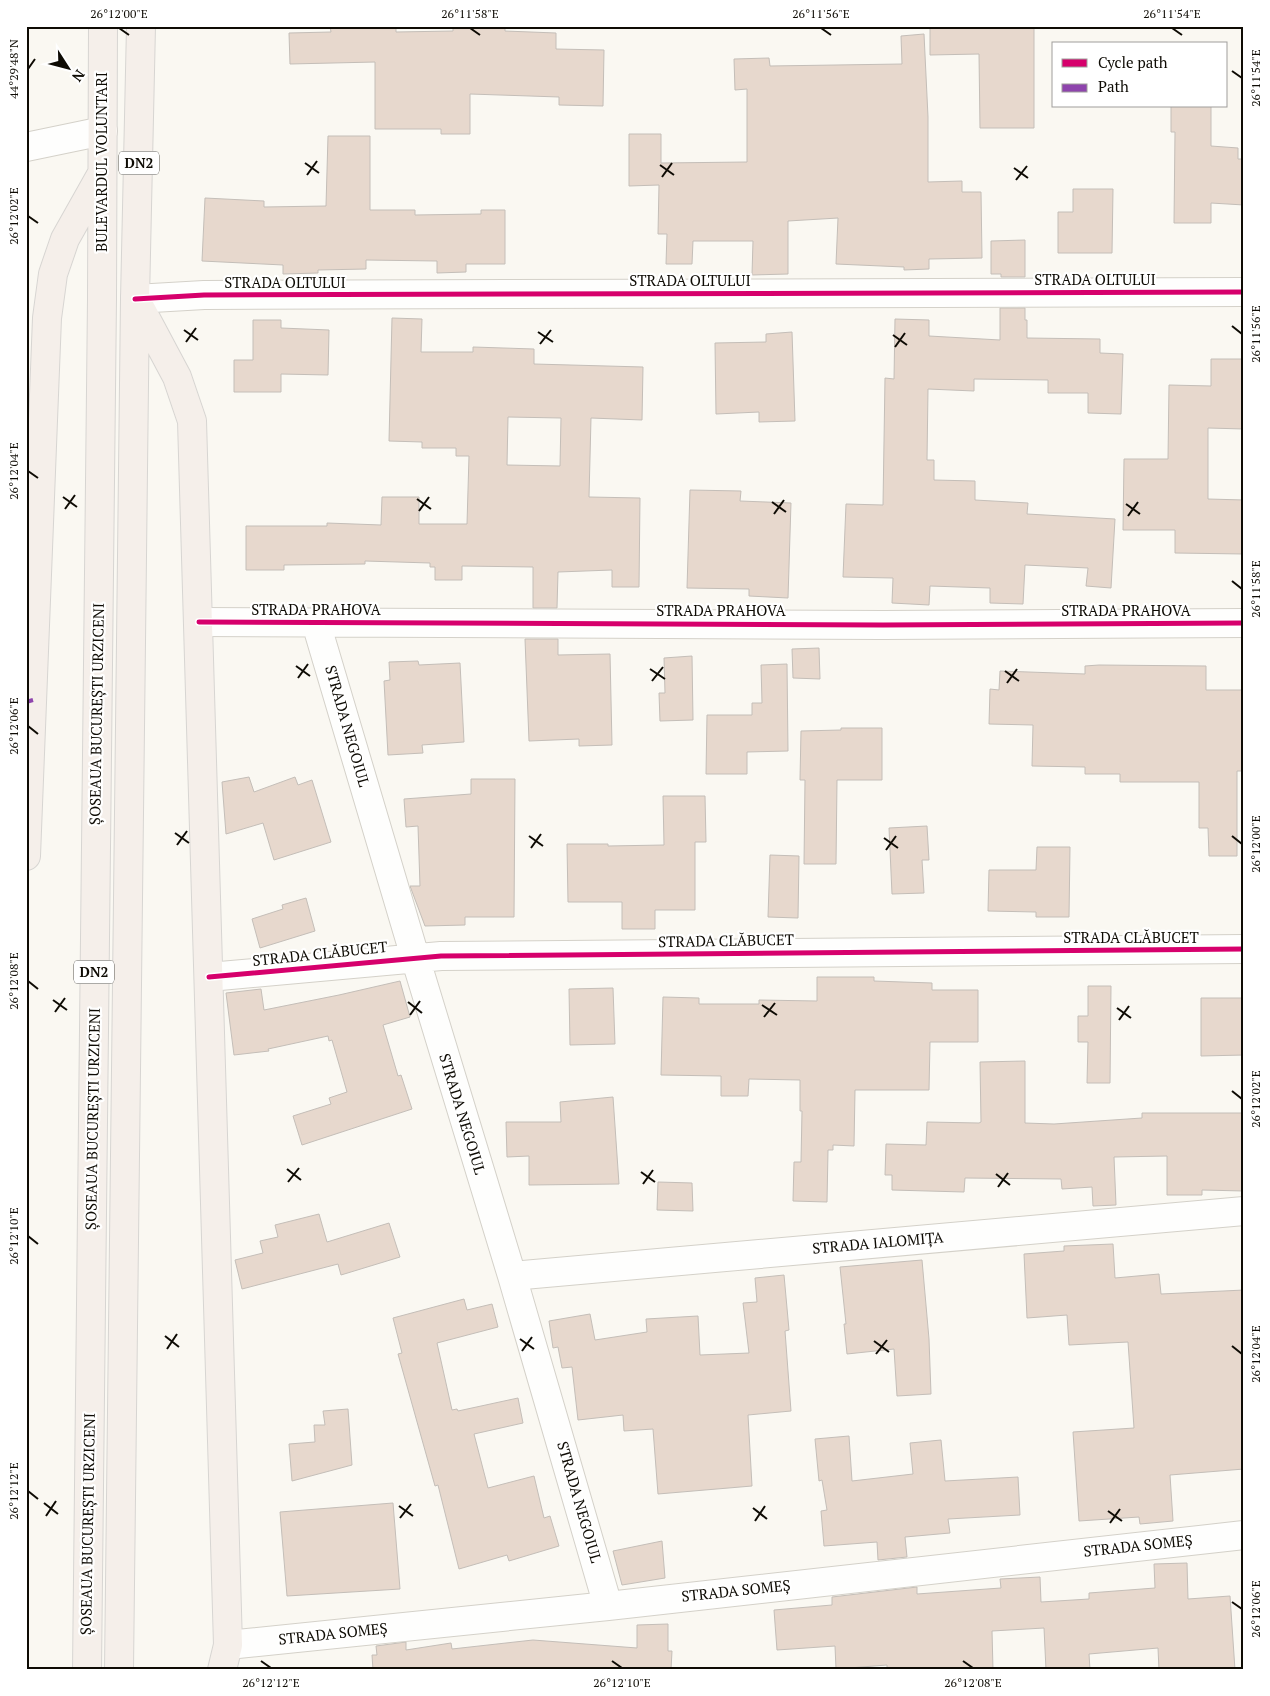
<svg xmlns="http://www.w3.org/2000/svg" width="1270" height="1696" font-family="'PT Serif',serif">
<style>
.building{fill:#e7d8cd;stroke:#c4beb8;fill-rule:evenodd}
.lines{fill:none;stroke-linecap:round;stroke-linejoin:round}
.minor-casing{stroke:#d4d1c9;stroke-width:30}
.highway-casing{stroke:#d7d5d2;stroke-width:30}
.minor{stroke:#fefefd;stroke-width:28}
.highway{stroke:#f5efea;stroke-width:28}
.quiet{stroke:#8e44ad;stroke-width:4;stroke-dasharray:8 4;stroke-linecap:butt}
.cycleway-casing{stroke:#fff;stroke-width:8}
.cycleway{stroke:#d6006c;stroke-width:5}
.ticks{fill:none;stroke:#0e0b04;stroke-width:2}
.labels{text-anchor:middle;stroke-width:4.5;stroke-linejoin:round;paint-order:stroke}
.shield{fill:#fff;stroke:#56544f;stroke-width:1}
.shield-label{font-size:14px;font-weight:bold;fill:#0e0b04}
.street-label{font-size:15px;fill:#0e0b04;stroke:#fff}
.neatline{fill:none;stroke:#0e0b04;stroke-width:2}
.ticks-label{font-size:12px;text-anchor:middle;fill:#0e0b04}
</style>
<rect width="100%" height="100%" fill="#faf8f2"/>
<!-- building -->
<path class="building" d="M330,26H396V32L453,31V26H505V31L556,33V49L604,50L603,106L559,105V97L470,94V134H441V129H375V62L290,64L289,33L331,32Z
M930,26H1034V128H980L979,54L930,55Z
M924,34L928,117V182L962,181V192H981L982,258L929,259V269L904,270V267L836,264L838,218L788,221V274L752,275L753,241H693L692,264H666L667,234H658L659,185L629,186V134H661V163L747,162V89L735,90L734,59L769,58L770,66L902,64L901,36Z
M1171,106H1211V146L1238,148V159H1244V205L1211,203V223H1174L1175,132H1171Z
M328,136H370V210H415V215L481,214V210H505V264H466V272L437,273V261L366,260V269L318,270V273L283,274V265L202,261L205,198L264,201V207L326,206Z
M1073,189H1113L1112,253H1058V212H1073Z
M1025,240V277H1001V274H991V241Z
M1000,308H1025V320H1027V338L1100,339V353L1123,354L1121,414L1088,413V393H1048V380L974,379V391L928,389L927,460H934V480L975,481V500L1028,503L1027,514L1115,519L1111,588L1086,586L1088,568L1025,565L1023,604L990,603V588L930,586L929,605L892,603L893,578L843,577L846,504L883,505L885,378L894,379L895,319L929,320V336L1000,340Z
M392,318L422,319L421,352H473V347L534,349V364L643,367L642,420L591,418L589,497L640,498L639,587H612V570L558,572L557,608H533V567L462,566V580H435V567H430V563L365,561V564L284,565V570H246V526H327V523L381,525L382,497H419V524H467L469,456H456V448H422V442L389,441ZM508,417L561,418L560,466L507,465Z
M253,320H281V328L329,330L328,375L281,374V392H234V360H253Z
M792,332L795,421L759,422V412L716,414L715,343L766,342V334Z
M1211,359H1244V429L1208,428V499L1244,500V554L1175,553V530H1123L1124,459H1168L1169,385L1211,386Z
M690,490L741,491L740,501L791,503L788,598L749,596V589L687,588Z
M525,639H558V655L610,654L612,745L579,746V739L529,741Z
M819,648L820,679L793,678L792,649Z
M692,656L693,720L660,721L659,693H665L664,658Z
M418,661L419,665L460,663L464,742L422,745L423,753L388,755L384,681L390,680L389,662Z
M787,664L788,751L747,752V774H706L707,715H752V703H762L761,665Z
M1099,665L1206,666V690H1244V771H1237V856H1209L1208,828H1199V782H1120V774H1085V767L1032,766L1033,725L989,724L990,689L999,690L1000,671L1085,674V666Z
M841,728H882V780H837L836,864H804L805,780H800L801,731L841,730Z
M249,777L254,792L295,777L298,785L312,780L331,842L274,860L263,823L226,834L222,782Z
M471,779H515L514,917H465V925L425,926L410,886H420L418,826L406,827L404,799L471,794Z
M663,796H705L706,842H695V910H655V929H622V902H568L567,844H608V846L664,845Z
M927,826L929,860H922L924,893L892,894L889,828Z
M1037,847H1070L1069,917H1036V912L988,911L989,870H1036Z
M770,855L799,856L798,918L768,917Z
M306,898L315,931L260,948L252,919L283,909L282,905Z
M817,977H874V981L932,983V990H978V1042H930L929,1090H855L854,1146L833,1145V1150H828L827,1202L793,1201L794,1162H801L802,1111H800V1080L749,1079L748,1096H721V1076L661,1075L663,997L699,998V1004H759V1000L817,1001Z
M400,981L410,1017L383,1025L398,1076L401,1075L412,1109L302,1145L293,1116L331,1104L329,1098L347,1092L332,1040L329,1041L328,1036L268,1049L269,1051L234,1055L226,993L261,989L264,1010L339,995Z
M1088,986H1111L1110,1083H1087L1088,1042H1078V1016H1088Z
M613,988L615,1044L570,1045L569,989Z
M1201,998H1244V1055L1201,1056Z
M1025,1061V1123L1054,1124L1142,1118V1113H1244V1191L1202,1190V1195H1167V1156L1114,1157L1116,1205L1093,1206L1092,1187L1062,1189L1061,1179L965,1178L964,1192L892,1190V1175H885L886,1144L926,1145L927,1122L979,1123L981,1122L980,1062Z
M613,1097L619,1184L529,1185V1156L507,1157L506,1122H561L560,1102Z
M658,1182L692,1183L693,1211L657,1210Z
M319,1214L327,1242L389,1223L400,1257L341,1275L338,1264L242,1289L235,1260L263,1253L260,1241L278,1237L275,1225Z
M1113,1244L1115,1278L1159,1274L1161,1294L1244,1290V1469L1170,1475L1173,1521L1140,1524L1139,1517L1079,1521L1073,1432L1134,1428L1128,1342L1069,1345L1067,1315L1027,1318L1024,1254L1064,1251V1246Z
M922,1260L929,1339L931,1394L897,1396L894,1349L847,1354L844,1324H846L840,1267Z
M784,1275L789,1330L785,1331L791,1411L748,1415L752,1486L658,1494L653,1429L624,1431L623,1415L578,1420L572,1367L562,1368L558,1347L553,1348L549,1321L590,1314L595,1340L647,1332L646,1319L698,1316L700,1355L749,1353L743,1303L757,1302L755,1278Z
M464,1299L467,1310L492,1304L498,1327L437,1343L452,1410L457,1409L458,1411L518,1398L523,1423L474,1434L488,1488L534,1476L544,1518L550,1516L559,1546L509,1561L507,1555L459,1569L438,1485L435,1486L398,1354L402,1353L393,1318Z
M348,1409L352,1465L292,1481L289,1444L315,1442L314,1425H325L323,1411Z
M849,1436L852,1481L913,1474L910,1443L941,1440L945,1481L1018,1477L1020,1515L948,1519L950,1533L905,1537L907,1557L878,1560L877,1542L824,1546L821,1511L827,1510L822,1480L819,1481L815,1439Z
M393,1503L400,1589L287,1596L280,1512Z
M662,1541L665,1578L622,1585L613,1551Z
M1187,1563L1188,1599L1230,1596L1235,1670H1159L1158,1648L1089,1654L1090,1670H1046L1044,1628L992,1631L993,1670H887V1665L836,1669L835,1646L777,1650L774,1610L832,1605V1597L917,1587V1594L1001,1588L1000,1579L1040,1577L1041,1602L1089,1599V1593L1155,1588L1154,1564Z
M668,1624V1651H672L671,1670H373L372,1655H377L376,1646L406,1642V1650L451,1643L452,1649L533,1640L637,1648V1625Z"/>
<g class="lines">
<!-- minor casing -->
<g class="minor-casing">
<path id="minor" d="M26,147L103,131
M135,299L204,295L1244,292
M199,622L883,625L1244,623
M316,623L415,957L512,1276L608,1606
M209,977L441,956L1244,949
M512,1276L1244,1211
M228,1645L608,1606L1244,1535"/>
</g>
<!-- highway casing -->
<g class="highway-casing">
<path id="highway" d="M136,300L177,377L192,421L228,1645L222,1670
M26,856L47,318L53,274L65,239L101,175
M87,1670L102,299L103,26
M119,1670L135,299L141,26"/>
</g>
<!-- minor -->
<use href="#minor" class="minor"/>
<!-- highway -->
<use href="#highway" class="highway"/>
<!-- quiet -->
<path class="quiet" d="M26,702L33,700"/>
<!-- cycleway casing -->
<g class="cycleway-casing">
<path id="cycleway" d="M135,299L204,295L1244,292
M199,622L883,625L1244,623
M209,977L441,956L1244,949"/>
</g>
<!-- cycleway -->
<use href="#cycleway" class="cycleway"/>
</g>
<!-- ticks -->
<path class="ticks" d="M119,28L129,35M470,28L480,35M821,28L831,35M1172,28L1182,35M28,69L35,59M1232,71L1242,78M305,163L319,173M660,165L674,175M1014,168L1028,178M307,175L317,161M662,177L672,163M1016,180L1027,166M28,216L38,223M1232,326L1242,334M184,330L198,340M538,332L553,342M893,335L907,345M186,342L196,328M540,344L551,330M895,347L905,333M28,471L38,478M63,497L77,507M417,499L431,509M772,502L786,512M1126,504L1140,514M65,509L75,495M419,511L429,497M774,514L784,500M1128,516L1138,502M1232,581L1242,589M296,666L310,676M650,669L665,679M1005,671L1019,681M298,678L308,664M652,681L663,667M1007,683L1017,669M28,726L38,734M175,833L189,843M529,836L543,846M1232,836L1242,844M884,838L898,848M177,845L187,831M531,848L541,834M886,850L896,836M28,981L38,989M53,1000L67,1010M408,1002L422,1013M762,1005L777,1015M1117,1008L1131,1018M55,1012L65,998M410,1015L420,1001M764,1017L775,1003M1119,1020L1129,1006M1232,1091L1242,1099M287,1169L301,1180M641,1172L655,1182M996,1174L1010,1185M288,1182L299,1168M643,1184L653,1170M998,1187L1008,1173M28,1236L38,1244M165,1336L179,1347M520,1339L534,1349M874,1341L889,1352M1232,1346L1242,1354M167,1349L177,1334M522,1351L532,1337M876,1354L887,1340M28,1491L38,1499M44,1503L58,1514M399,1506L413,1516M753,1508L767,1519M1108,1511L1122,1521M46,1516L56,1501M400,1518L411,1504M755,1521L765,1506M1110,1523L1120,1509M1232,1602L1242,1609M261,1661L271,1668M612,1661L622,1668M963,1661L973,1668"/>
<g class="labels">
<!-- shield labels -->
<g class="shield">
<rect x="119" y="151.5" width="40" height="23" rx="4"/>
<rect x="74" y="960.5" width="40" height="23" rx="4"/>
</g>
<g class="shield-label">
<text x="139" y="168">DN2</text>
<text x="94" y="977">DN2</text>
</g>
<!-- street labels -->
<g class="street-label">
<text transform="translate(102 162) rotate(-90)" y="5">BULEVARDUL VOLUNTARI</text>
<text x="1095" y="285">STRADA OLTULUI</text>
<text x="690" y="286">STRADA OLTULUI</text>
<text x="285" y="288">STRADA OLTULUI</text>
<text x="316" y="615">STRADA PRAHOVA</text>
<text x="721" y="616">STRADA PRAHOVA</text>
<text x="1126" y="616">STRADA PRAHOVA</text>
<text transform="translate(97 714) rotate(-89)" y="5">ȘOSEAUA BUCUREȘTI URZICENI</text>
<text transform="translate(347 726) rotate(74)" y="5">STRADA NEGOIUL</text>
<text x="1131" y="943">STRADA CLĂBUCET</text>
<text transform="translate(726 941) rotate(-1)" y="5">STRADA CLĂBUCET</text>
<text transform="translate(320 954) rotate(-6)" y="5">STRADA CLĂBUCET</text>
<text transform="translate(462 1114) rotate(73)" y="5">STRADA NEGOIUL</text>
<text transform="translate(93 1119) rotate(-89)" y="5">ȘOSEAUA BUCUREȘTI URZICENI</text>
<text transform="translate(878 1243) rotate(-5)" y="5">STRADA IALOMIȚA</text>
<text transform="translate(579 1502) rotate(74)" y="5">STRADA NEGOIUL</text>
<text transform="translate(88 1524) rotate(-89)" y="5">ȘOSEAUA BUCUREȘTI URZICENI</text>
<text transform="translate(1138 1546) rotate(-6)" y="5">STRADA SOMEȘ</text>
<text transform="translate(736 1591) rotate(-6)" y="5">STRADA SOMEȘ</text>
<text transform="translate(333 1634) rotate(-6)" y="5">STRADA SOMEȘ</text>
</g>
</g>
<!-- border -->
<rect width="1270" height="1696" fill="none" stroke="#ffffff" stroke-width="55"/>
<!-- legend -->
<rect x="1052" y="42" width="175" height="65" fill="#ffffff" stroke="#9f9d9b"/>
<rect x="1062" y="59" width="25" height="8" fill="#d6006c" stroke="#9f9d9b"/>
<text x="1098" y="68" font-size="15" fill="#0e0b04">Cycle path</text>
<rect x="1062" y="84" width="25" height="8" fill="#8e44ad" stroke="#9f9d9b"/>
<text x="1098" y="92" font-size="15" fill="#0e0b04">Path</text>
<!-- north arrow -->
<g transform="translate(68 68) rotate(126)" stroke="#ffffff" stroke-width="4" paint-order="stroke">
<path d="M0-4L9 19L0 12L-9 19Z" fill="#0e0b04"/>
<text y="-8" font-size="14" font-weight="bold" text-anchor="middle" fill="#0e0b04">N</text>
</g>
<rect x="28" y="28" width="1214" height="1640" class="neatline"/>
<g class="ticks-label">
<text x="119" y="18">26°12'00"E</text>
<text x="470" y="18">26°11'58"E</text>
<text x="821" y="18">26°11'56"E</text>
<text x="1172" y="18">26°11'54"E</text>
<text transform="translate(14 69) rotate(-90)" y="4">44°29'48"N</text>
<text transform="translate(1256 78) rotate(-90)" y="4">26°11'54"E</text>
<text transform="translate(14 216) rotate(-90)" y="4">26°12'02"E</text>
<text transform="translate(1256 334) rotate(-90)" y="4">26°11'56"E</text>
<text transform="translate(14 471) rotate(-90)" y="4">26°12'04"E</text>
<text transform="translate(1256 589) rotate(-90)" y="4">26°11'58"E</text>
<text transform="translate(14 726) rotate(-90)" y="4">26°12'06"E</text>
<text transform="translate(1256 844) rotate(-90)" y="4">26°12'00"E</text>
<text transform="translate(14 981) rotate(-90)" y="4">26°12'08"E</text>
<text transform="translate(1256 1099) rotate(-90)" y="4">26°12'02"E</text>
<text transform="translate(14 1236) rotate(-90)" y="4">26°12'10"E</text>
<text transform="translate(1256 1354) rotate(-90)" y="4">26°12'04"E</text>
<text transform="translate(14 1491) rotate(-90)" y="4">26°12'12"E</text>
<text transform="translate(1256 1609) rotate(-90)" y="4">26°12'06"E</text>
<text x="271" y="1687">26°12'12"E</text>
<text x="622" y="1687">26°12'10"E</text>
<text x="973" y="1687">26°12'08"E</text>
</g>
</svg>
